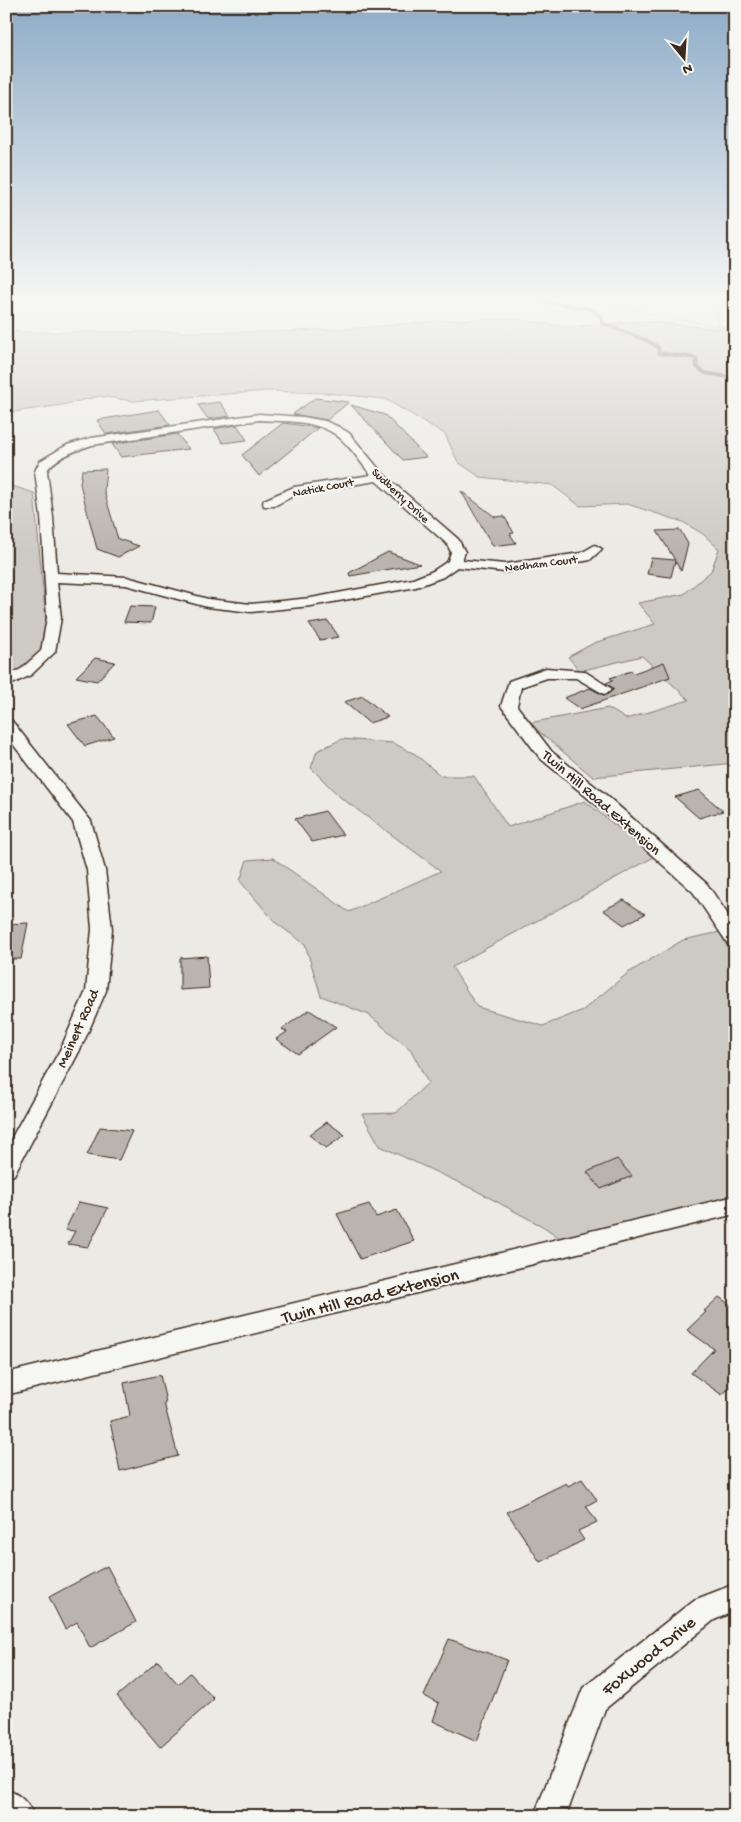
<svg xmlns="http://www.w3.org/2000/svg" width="741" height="1822" font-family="'Gochi Hand',sans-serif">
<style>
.green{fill:#cdcac4;stroke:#847a71}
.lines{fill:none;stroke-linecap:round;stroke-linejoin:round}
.stream{stroke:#7c7167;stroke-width:4}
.building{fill:#bab4ae;stroke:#3b2a1e}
.street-casing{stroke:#3b2a1e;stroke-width:3}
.path{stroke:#3b2a1e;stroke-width:2;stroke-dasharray:0.5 2.5;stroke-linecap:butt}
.street{fill:#f6f6f2;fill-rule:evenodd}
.labels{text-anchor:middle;stroke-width:4;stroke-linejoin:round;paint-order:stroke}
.far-street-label{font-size:12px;fill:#3b2a1e;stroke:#f6f6f2}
.street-label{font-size:15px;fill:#3b2a1e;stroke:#f6f6f2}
.near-street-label{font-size:18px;fill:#3b2a1e;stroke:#f6f6f2}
</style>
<rect width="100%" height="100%" fill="#ebeae5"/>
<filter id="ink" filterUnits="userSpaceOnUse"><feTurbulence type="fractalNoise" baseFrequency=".02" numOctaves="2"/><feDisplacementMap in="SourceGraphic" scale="10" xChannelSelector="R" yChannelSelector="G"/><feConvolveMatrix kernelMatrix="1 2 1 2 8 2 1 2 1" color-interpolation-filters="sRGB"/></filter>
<g filter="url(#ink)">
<!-- green -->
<path class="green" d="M717,297H735V763L593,777L529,723L608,708L626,719L689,700L642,656L580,671L568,657L594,643L655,624L638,603L684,594L711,571L719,549L703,534L683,522L627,504L580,506L552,485L480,477L458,462L445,434L385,399L327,393L268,391L133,401L100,396L62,405L6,413V332H273L362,328L447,320L513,319L568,327L642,321L730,330L733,314Z
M6,484L34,493L46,621L40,654L20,670L6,674V660L12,658V646L6,628Z
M342,739L393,743L415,754L441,776H474L508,827L585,801L654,857L452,967L477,1007L543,1026L583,1010L628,973L683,940L720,932L735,963V1198L563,1240L544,1227L475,1190L380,1146L362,1114L396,1113L428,1083L411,1050L369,1015L321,996L305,944L276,923L240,881L247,860L273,858L349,912L441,871L340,797L311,768L317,751Z"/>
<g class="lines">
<!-- stream -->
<path class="stream" d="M518,297L591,309L602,317V323L648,341L658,347L659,353L696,358L697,367L705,373L735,378"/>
</g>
<!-- building -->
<path class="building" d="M315,398L349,402L327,420L293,414Z
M220,402L230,416L208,419L198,405Z
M351,405L385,415L426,457L403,460Z
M159,410L170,425L106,434L97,420Z
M283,423L318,428L259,476L242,455Z
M237,425L247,440L223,443L214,429Z
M177,434L189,449L121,457L112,444Z
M106,469L104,491L118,539L139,546L118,557L97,549L80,484L82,470Z
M461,491L495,517L504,516L514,533L510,534L516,543L493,546Z
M680,530L688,544L681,571L675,561L671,577L647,574L651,558L675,560L657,531Z
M388,552L420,564L350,576L349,573Z
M130,606L155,607L151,623L124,622Z
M328,621L339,637L320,640L309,624Z
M95,658L115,662L97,681L76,677Z
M664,662L670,677L580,709L564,698L590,688L605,696L614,689L606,683L613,680L610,678L631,671L634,673Z
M363,696L388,717L369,723L344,702Z
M97,716L114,737L85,746L68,724Z
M699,790L723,811L699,818L675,797Z
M325,811L343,835L312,842L295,819Z
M624,900L645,914L624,925L603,910Z
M28,923L21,959H6V924Z
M207,956L209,988L180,990V958Z
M309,1010L336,1027L298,1054L276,1039L287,1032L282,1029Z
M327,1122L345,1135L326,1148L309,1135Z
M100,1127L132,1131L119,1160L87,1155Z
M617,1159L632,1176L601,1189L587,1172Z
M79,1202L108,1208L88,1247L68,1244L75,1231L65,1230Z
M369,1204L376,1217L397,1210L414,1241L360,1259L337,1214Z
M719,1297L735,1308V1382L722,1395L691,1373L714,1349L687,1330L706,1312L704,1311Z
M160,1375L166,1402L164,1403L178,1456L120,1471L110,1421L130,1416L124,1383Z
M582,1479L597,1500L586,1506L597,1522L578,1531L584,1540L540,1562L507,1512L566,1483L568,1486Z
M107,1566L136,1622L90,1648L77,1622L65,1629L49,1597Z
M449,1639L507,1660L477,1741L433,1721L439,1703L424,1696Z
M158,1661L178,1684L190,1673L214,1699L160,1747L117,1696Z"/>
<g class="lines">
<!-- street casing -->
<g class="street-casing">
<path id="street" d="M259,414L303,417L325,421L339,427L349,433L383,474L458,539L465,552L462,560L505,564L581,553L595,545L602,549L590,560L585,561L505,572L457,567L443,577L416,587L311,606L251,612L207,607L126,585L57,582L61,618L55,652L31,675L6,687V676L21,669L41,651L47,618L41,517L35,471L40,461L67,445L91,438ZM259,420C285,422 320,419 341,439C352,449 361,463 371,475L294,487L264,500L263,503L264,506H274L297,494L376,481L447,544L451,552L448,561L433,571L413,579L311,598L251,604L208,599L127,577L57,573L53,517L47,471C53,458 80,449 92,445Z
M546,668L584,671L612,689L609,692L604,694L576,678H547L521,687L517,706L552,752L606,795L707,884L735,925V946L728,944L693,892L594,803L540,758L501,706L509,681Z
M6,719L12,721L91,821L105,870L112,929L106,991L81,1048L17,1169L14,1175L6,1177V1148L61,1048L86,991L92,929L87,870L73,822L6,735Z
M735,1196V1214L6,1395V1373Z
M735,1584V1611L714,1620L605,1709L566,1816H534L583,1688L694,1600Z
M6,1789C20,1795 28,1802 34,1816H6Z"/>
</g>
<!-- path -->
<path class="path" d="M593,297L651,314L723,327L719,324L716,307L707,297
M723,327L735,333"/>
<!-- street -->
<use href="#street" class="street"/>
</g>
</g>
<!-- sky -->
<linearGradient id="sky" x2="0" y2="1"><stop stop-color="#8eacc8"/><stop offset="0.54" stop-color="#f6f6f3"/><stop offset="1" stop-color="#f6f6f3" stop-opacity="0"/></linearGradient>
<rect width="741" height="552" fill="url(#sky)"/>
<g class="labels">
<!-- far-street labels -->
<g class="far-street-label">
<text transform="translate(323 487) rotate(-11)" y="4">Natick Court</text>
<text transform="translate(401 495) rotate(43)" y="4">Sudberry Drive</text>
<text transform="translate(541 563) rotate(-7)" y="4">Nedham Court</text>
</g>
<!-- street labels -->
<g class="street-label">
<text transform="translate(602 802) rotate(41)" y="5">Twin Hill Road Extension</text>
<text transform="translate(77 1028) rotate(-66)" y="5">Meinert Road</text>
</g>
<!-- near-street labels -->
<g class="near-street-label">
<text transform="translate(370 1295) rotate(-14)" y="6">Twin Hill Road Extension</text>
<text transform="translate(648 1655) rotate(-39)" y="6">Foxwood Drive</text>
</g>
</g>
<!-- margin -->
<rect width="741" height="1822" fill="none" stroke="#f6f6f2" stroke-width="25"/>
<rect x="12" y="12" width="716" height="1797" fill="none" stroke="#3b2a1e" stroke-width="2" filter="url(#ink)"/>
<!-- north arrow -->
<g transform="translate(684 58) rotate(162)" stroke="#f6f6f2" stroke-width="4" paint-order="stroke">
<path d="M0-4L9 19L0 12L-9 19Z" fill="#3b2a1e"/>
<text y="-8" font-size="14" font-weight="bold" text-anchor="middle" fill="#3b2a1e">N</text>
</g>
</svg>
